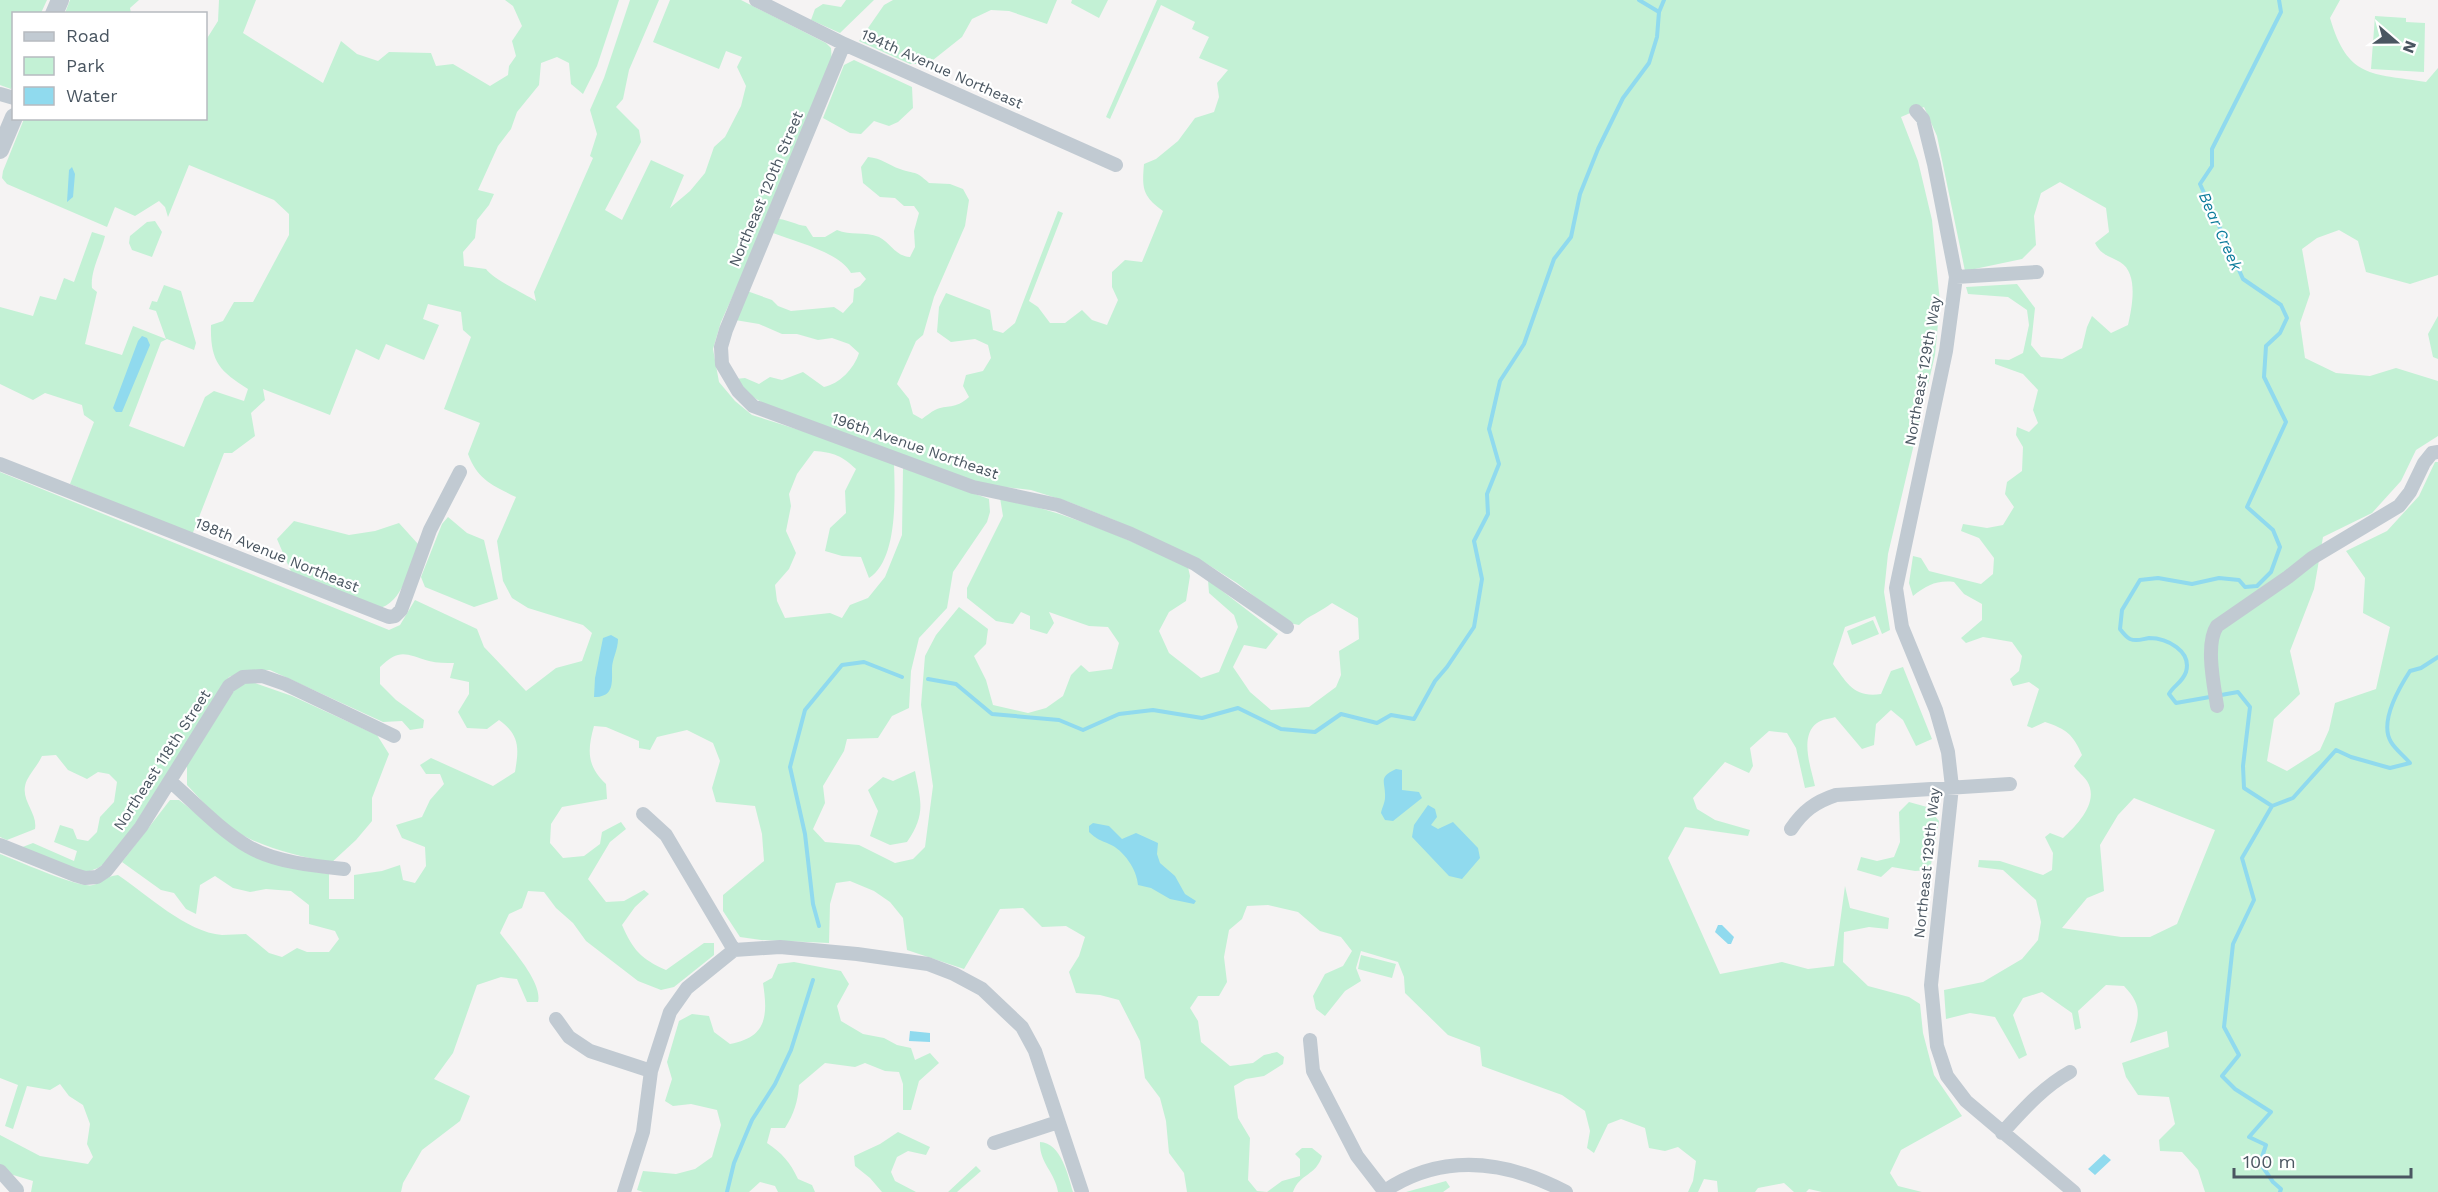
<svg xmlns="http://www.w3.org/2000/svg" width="2438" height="1192" font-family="'Work Sans',sans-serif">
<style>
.green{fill:#c3f1d5;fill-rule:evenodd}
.water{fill:#90daee}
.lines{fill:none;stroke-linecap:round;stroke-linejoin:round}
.stream{stroke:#90daee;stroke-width:4}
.minor{stroke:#c1cad2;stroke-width:14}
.tertiary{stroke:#c1cad2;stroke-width:18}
.labels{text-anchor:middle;stroke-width:4.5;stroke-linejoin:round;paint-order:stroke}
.street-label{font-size:15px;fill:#4a5661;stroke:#fff}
.water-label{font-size:16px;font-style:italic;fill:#0c7c9b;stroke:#fff}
</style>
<rect width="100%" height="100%" fill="#f5f3f3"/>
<!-- green -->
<path class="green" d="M0,0H47L41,13L14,14V82L11,89L0,85Z
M70,0H139L130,8L131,13H65Z
M219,0H256L243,33L323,83L341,41L357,54L378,61L389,52L431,53L436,66L453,64L490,86L508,75L509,66L516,56L512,41L522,26L513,6L505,0H619L597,66L583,94L571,84L569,63L557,57L541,63L539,85L517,112L511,129L498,146L478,190L494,194L489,205L477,220L475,238L463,252L464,266L486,269C493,279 523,293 536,301L534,292L593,158L590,156L597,134L590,110L604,78L630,0H659L629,70L623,99L616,107L639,130L641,142L605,210L622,220L651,160L684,175L670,208L690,191L705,173L714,147L725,137L741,106L746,86L737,67L742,57L726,51L719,69L653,42L670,0H741L826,43L831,48L832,63L768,218L721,322L713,349L719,382L735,401L752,415L869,452L894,464C895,494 898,560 869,578L861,557L842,556L825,551L830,528L846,513L845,491L856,469C842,456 833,452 814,451L797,474L789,494L791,506L786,531L796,553L789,569L775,585L777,601L785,618L830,613L842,618L850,605L868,598L885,577L902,535L903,468L989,499L990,512L987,522L953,572L947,608L919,638L911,671L909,708L892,716L878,738L847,739L844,751L823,786L825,803L813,829L825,842L859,845L895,863L913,859L925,847L933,786L921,705L925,656L936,635L959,607L988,629L986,644L974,656L986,680L993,705L1028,713L1046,708L1063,696L1071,675L1081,665L1089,672L1112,669L1119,643L1108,627L1089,626L1049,612L1054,623L1047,634L1030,629V616L1021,612L1013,624L996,621L967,598V588L1003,516L1000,498C1066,512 1126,538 1188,567L1190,576L1186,601L1169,612L1159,631L1169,653L1201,678L1219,672L1238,627L1234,615L1209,593L1208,580L1278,634L1266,649L1244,645L1233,667L1250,692L1271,710L1309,707L1336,687L1341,675L1339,651L1359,639L1358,618L1332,603C1321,612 1309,615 1299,625L1289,623L1237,583L1207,564L1114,520L1069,502L1031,490L985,485L766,405L748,394L735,379L745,378L759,384L770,377L782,380L803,372L824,387C839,384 854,369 859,353L849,344L832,338L818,340L797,334H782L759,324L735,320L747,291L772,300L778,306L791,311L834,307L843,313L853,302L854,289L860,286L866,279L860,272L851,273C839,252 796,242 773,233L779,219C789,220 796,225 806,226L813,237H825L837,230C850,236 865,231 879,237C891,243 895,256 910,257L915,247L914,231L919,213L914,206H904L895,198L880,197L863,183L861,167L868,157C882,158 888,165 900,169C916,175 914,169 929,183L950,184L963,189L969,200L965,226L934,297L923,335L916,341L897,384L909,399L913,414L922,419C926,416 931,412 935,410C947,404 955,410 969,397L963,386L966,375L983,371L991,358L988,345L975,339L951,342L937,332L939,307L946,293L990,310L993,330L1003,333L1015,323L1058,211L1063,213L1029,301L1038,307L1050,323H1065L1082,310L1092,320L1107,325L1118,300L1112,287V272L1125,260L1142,262L1163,211C1142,196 1142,188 1144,164L1156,159L1178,141L1195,118L1214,112L1219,97L1217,83L1228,70L1199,58L1209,37L1192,29L1195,22L1161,5L1110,119L1106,117L1157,0H2340L2330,18C2348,79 2371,73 2426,82L2438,68V275L2410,284L2366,272L2358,241L2339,230L2317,238L2302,249L2310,294L2300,323L2305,358L2336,373L2370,376L2396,368L2438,381V436L2416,450L2401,481L2372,513L2323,537L2314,589L2290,651L2300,694L2274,719L2267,761L2287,771L2320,750L2329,730L2335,703L2376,689L2390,627L2363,613L2365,578L2346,551L2387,531L2419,496L2435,462H2438V1192H2205L2198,1170L2182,1152L2160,1151L2159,1140L2175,1124L2169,1097L2138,1095L2126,1077L2122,1063L2169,1047L2167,1031L2130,1043C2139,1018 2144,1007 2124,986L2106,985L2078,1011L2081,1028L2075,1030L2072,1013L2042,992L2023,998L2013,1015L2027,1055L2019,1059L1995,1017L1970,1013L1946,1019L1944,990L1983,982L2022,959L2038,940L2041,922L2036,900L2003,870L1978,867L1979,860L2000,861L2043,875L2052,870L2053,853L2045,837L2050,833L2063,838C2077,825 2100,802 2087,781C2084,776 2078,772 2074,766L2082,755C2073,734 2066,729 2045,722L2032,728L2027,726L2039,689L2029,682L2013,686L2010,679L2019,671L2022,656L2012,642L1983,637L1966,643L1961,638L1982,620V604L1964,594L1954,582C1937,580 1927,585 1913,596L1909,583L1913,556L1921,558L1929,571L1981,584L1993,574L1994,558L1979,538L1961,531L1963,524L1987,528L2003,525L2014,507L2005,494L2007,482L2022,471L2023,447L2016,435L2017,427L2029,432L2038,423L2033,410L2038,390L2023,374L1995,364V359L2009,360L2023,353L2029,325L2027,310L2008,297L1968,294L1966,287L2017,284L2035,308L2031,345L2041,357L2062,359L2082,348L2087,327L2092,316L2111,333L2128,325C2132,308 2139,273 2120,262C2109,256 2101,255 2095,243L2109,232L2106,208L2060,182L2041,193L2034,216L2036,245L2022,259L1965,271L1937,136L1924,107L1901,117L1918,161L1932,220L1940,303L1935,355L1888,554L1884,592L1890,630L1882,634L1875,616L1845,627L1833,664C1847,683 1854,698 1881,694L1891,671L1903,667L1932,739L1916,746L1903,720L1891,710L1876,724L1874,745L1862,749L1835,717C1830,719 1822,719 1817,723C1799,736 1811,768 1815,786L1805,788L1796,748L1787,733L1769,731L1750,748L1753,766L1749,773L1725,762L1693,798L1697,809L1715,820L1750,830L1748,836L1685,827L1668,858L1720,974L1782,962L1808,969L1834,966L1845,886L1850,908L1889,918L1888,929L1869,927L1844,932L1843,962L1868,986L1909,997L1920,1004L1923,1033L1934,1075L1962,1116L1901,1150L1890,1173L1898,1186L1922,1192H1822L1809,1189L1806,1192H1794L1784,1183L1758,1188L1755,1192H1718L1717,1181L1704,1179L1698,1192H1688L1693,1181L1696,1161L1678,1147L1665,1151L1649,1148L1645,1128L1621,1119L1608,1124L1594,1153L1587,1148L1590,1131L1585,1111L1562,1095L1482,1066L1480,1047L1448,1035L1405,993L1404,977L1398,962L1361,951L1356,968L1361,981L1345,991L1325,1016L1316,1009L1313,996L1325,974L1343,966L1352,951L1341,937L1320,931L1298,912L1268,905L1247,906L1242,919L1229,930L1224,957L1227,982L1219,996H1198L1190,1008L1198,1021L1201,1042L1230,1066L1253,1063L1264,1055L1277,1052L1284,1057L1283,1064L1264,1076L1246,1079L1234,1086L1238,1118L1250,1138L1248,1180L1257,1191L1267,1192L1282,1181L1300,1176V1159L1295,1154L1302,1148H1312L1322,1156C1316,1176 1300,1173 1293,1192H1187L1184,1173L1169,1153L1166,1121L1160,1098L1145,1078L1140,1041L1119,1000L1100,995L1076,993L1069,972L1079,956L1085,937L1066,926L1042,927L1023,908L1000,909L964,969L907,950L903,918L890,902L874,891L850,881L836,883L830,904L829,943L761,940L740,937L723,911V895L764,861L762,834L755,806L716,802L712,788L720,761L713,743L687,730L657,737L650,750L639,748V741L606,727L594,726C587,751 587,766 606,784L607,799L562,807L551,824L550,843L563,858L584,856L600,844L602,832L621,822L626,829L610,842L588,879L606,902L624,901L644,890L649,894L635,907L622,925C633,950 641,959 666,970L704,943H714V955L674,987L661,990L638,981L586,941L573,923L556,908L544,892L528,891L522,908L509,914L500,933C511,948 543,983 538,1002H527L517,979L501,977L477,985L453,1053L434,1079L470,1096L460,1121L422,1150L403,1183L401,1192H31L33,1181L10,1174L0,1165V1135L40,1156L88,1164L93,1157L87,1144L90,1124L83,1105L69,1096L60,1084L50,1090L27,1086L13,1129L5,1126L18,1085L0,1078V854C16,860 80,889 93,885C103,883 105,876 118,875C148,895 186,932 222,935C230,935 238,934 246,934L269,953L282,957L297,948L307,952H329L339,939L335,931L309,924V905L291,891L266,889L250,892L233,888L215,876L200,885L196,914L186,909L174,893L161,890L122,862L170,800H179L215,828L296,869L329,874V899H354V875L382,871L400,865L403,880L415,883L426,866L425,847L402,838L396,825L422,817L430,800L444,784L440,774H426L420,765L431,758L493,786L515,772C519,748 520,735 499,720L487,729L467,728L458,712L469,694V682L450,678L454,663C446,663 437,663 429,661C405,654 400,648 380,667V684L396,700L424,720L423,728L410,730L402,721L383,722L270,670H249L229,677L147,809L113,858L98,868L87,872L70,869L20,848L33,843L74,861L77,851L54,842L60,825L73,829L77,839L88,841L97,832L100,817L114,802L117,782L109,774L98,772L87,779L68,770L56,755L42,756C38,765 31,772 27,780C18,799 38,812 35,829L7,840L0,837V472L389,630L400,625L415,600L477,629L484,647L526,691L556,668L582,661L592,633L583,625L528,608L512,598L503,581L497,541L516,497C493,486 477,479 468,454L480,423L444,409L471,337L463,330L461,312L428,304L423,319L439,325L424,360L386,344L379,360L356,349L330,415L263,389L265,400L251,413L255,436L232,453H224L192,535L70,484L94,422L84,415L82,405L45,393L33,400L0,384V307L33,316L40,296L56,300L64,278L74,282L92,232L105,236C101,253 90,271 92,288L97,292L85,344L122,355L133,326L166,339L156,311L149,309L152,301L157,302L164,285L181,291L196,343L194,350L167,339L161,342L129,426L184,447L205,397L214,391L244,401L248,389C219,371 210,361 211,325L223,321L234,302H253L289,235V214L274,200L189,165L168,217L165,207L159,201L135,216L115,207L107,227L7,184L2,178L3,171L24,119L206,118V40L218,21ZM2134,798L2215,830L2177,924L2150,937H2121L2062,928L2087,898L2104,891L2100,845L2118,815Z
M846,0H874L840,33L811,20L815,9L823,4L841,7Z
M893,0H1057L1047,24L1009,11L991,10L972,19L962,37L928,64H910L859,41L884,5Z
M1072,0H1108L1099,18L1071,3Z
M2375,16L2406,18V22L2425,23L2424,72L2371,69Z
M854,60L912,87L913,108L898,122L889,126L874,121L861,134L850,133L823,118L844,65Z
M155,221L162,232L152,257L132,250L129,243L130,236L147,222Z
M2438,316V359L2433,357L2428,334Z
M448,517L467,533L484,540L498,599L474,607L425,587L421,577L442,524Z
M294,521L349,535L375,531L399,523L418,544C409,567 404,603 377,609L292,574L277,539Z
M1873,620L1879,634L1852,645L1847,631Z
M249,681L292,696L377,735L389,754L372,798V821L356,840L331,863C301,856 270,850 242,835C221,824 204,803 187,785V764L235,688Z
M915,771C921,802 926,814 907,842L890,845L870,836L878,811L868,790L883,777L893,781Z
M1909,802L1927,807L1939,821L1930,870L1915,871L1892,867L1881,877L1857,870L1861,857L1877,861L1894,857L1900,842L1899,812Z
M1361,955L1396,964L1392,978L1358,969Z
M794,962L841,971L849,984L837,1006L841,1021L863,1034L884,1038L897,1045L911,1048L915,1060L930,1053L939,1063L919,1081L911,1110H903V1084L899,1072L885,1071L865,1063L855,1067L825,1063L799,1085C798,1101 794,1114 785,1128H771L767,1143C782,1153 790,1162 798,1179L812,1185L815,1192H778L775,1186L760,1182L749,1192H643L637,1190L643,1171L676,1174L695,1169L712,1157L721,1125L717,1110L691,1104L673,1106L665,1101L672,1079L667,1062L679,1021L692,1014L709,1016L714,1032L730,1044C767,1037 768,1016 763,983L772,978L778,964Z
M898,1132L930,1147L926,1155L908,1151L897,1157L891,1172L895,1181L916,1192H882L870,1178L855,1166L854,1156L880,1144Z
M1040,1142C1061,1143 1068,1175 1073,1192H1058C1055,1172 1039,1163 1040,1142Z
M976,1166L981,1171L957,1192H948Z
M1446,1181L1450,1187L1443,1192H1406Z"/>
<!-- water -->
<path class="water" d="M72,167L75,174L73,197L67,202L69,170Z
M142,336L147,338L150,345L122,412H116L113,408L138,341Z
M611,635L618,639C618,650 612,659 612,669C612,683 614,697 594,697L595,678L603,638Z
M1396,769L1402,770V790L1419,792L1422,798L1393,821L1385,820L1381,813C1382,808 1385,802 1385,798C1386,781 1377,778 1396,769Z
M1428,805L1435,809L1437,817L1431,825L1438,829L1453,822L1478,848L1480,858L1462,879L1449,876L1412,837L1414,825Z
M1093,823L1109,826L1122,839L1136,833L1158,843L1157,854L1160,863L1175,876L1185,894L1196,901L1194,904L1170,899L1151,888L1138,885C1137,870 1124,850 1109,844C1100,840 1096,839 1089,832V826Z
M1718,925H1722L1734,937L1731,944H1728L1715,932Z
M910,1031L930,1033V1042L909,1041Z
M2104,1154L2111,1160L2095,1175L2088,1169Z"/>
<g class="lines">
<!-- stream -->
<path class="stream" d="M1639,0L1659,12
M2279,0L2281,12L2212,149V166L2200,184L2243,279L2281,305L2287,318L2280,333L2266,346L2264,377L2286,422L2247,507L2273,530L2280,547L2271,572L2257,586L2245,587L2239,580L2219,578L2192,584L2158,578L2140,580L2122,610L2120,629C2123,633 2126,637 2130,639C2137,642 2142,639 2149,638C2167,638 2192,651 2186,672C2182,683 2174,685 2169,694L2176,703L2238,692L2250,707L2243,766L2244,788L2272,806L2293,798L2336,750L2351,757L2390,768L2410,763C2404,756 2395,749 2391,742C2379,722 2399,688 2410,671L2421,668L2438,657
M928,679L956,684L992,714L1059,720L1083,730L1119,714L1153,710L1202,718L1238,708L1281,729L1315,732L1341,714L1377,723L1391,715L1414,719L1435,681L1447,667L1474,627L1482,579L1474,541L1488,514L1487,494L1499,464L1489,429L1500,381L1524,344L1554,259L1571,237L1580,194L1598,149L1623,98L1649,63L1657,37L1659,12L1664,0
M2272,806L2242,858L2254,900L2233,944L2224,1027L2239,1055L2222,1076L2235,1089L2271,1112L2249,1137L2266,1145L2260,1163L2273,1182L2281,1189L2280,1192
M819,926L813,904L805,834L790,767L805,710L842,665L864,662L902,677
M727,1192L734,1163L752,1120L775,1084L791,1050L813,980"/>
<!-- minor -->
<path class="minor" d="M756,0L844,44L1116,165
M844,44L726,330L721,347L722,364L738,391L753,406L973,487L1058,505L1131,534L1195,564L1287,627
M0,94L14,98
M1916,111L1923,119L1934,164L1956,277L1946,351L1896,588L1902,627L1936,710L1948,752L1952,787L1931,985L1937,1046L1947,1076L1966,1101L2074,1192
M1956,277L2037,272
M0,464L389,617L395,616L401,610L430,530L460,472
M2217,706C2214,685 2205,644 2217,626L2288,577L2312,558L2399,506L2410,492L2424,463L2432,453L2438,452
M170,781C195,803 220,830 249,847C275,862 314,866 344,869
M643,814L666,835L734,950
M1791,829C1803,811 1815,802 1836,795L2010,784
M0,845L75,875L85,878L97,877L106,871L141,827L229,686L243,677L262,676L285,684L394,736
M734,950L780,947L857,954L928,964L954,974L982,989L1022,1027L1035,1051L1082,1192
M556,1019L569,1037L590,1051L651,1071
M1310,1040L1313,1071L1357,1156L1384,1191
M2002,1133C2023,1110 2043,1087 2070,1072
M994,1143L1058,1122
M0,1171L17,1190
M624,1192L643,1132L651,1071L670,1012L687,988L734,950
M1383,1192C1442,1152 1505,1160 1566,1192"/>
<!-- tertiary -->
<path class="tertiary" d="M54,14L60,0
M0,150L14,117"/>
</g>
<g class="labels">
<!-- street labels -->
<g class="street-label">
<text transform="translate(942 69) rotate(24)" y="5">194th Avenue Northeast</text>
<text transform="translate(766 189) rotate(-67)" y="5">Northeast 120th Street</text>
<text transform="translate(1923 371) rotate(-80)" y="5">Northeast 129th Way</text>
<text transform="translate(915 446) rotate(19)" y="5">196th Avenue Northeast</text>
<text transform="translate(277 555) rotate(22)" y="5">198th Avenue Northeast</text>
<text transform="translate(162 760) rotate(-57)" y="5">Northeast 118th Street</text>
<text transform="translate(1927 863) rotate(-84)" y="5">Northeast 129th Way</text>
</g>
<!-- water labels -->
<g class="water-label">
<text transform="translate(2221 231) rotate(66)" y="6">Bear Creek</text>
</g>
</g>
<!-- legend -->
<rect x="12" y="12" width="195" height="108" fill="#ffffff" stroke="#b7bbc0" stroke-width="1.5"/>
<rect x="24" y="32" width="30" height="9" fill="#c1cad2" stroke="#b7bbc0" stroke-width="1.5"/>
<text x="66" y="42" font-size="18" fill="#4a5661">Road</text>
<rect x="24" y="57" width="30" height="18" fill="#c3f1d5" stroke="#b7bbc0" stroke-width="1.5"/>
<text x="66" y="72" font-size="18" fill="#4a5661">Park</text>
<rect x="24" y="87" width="30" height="18" fill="#90daee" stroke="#b7bbc0" stroke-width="1.5"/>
<text x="66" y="102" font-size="18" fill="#4a5661">Water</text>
<!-- north arrow -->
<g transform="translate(2396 42) rotate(110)" stroke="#ffffff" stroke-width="4.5" paint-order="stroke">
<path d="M0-4.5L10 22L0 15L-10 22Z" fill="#4a5661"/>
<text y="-9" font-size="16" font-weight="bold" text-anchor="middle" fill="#4a5661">N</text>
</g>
<!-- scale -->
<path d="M2234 1168v9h177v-9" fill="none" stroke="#4a5661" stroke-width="3"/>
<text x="2243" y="1168" font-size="18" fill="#4a5661" stroke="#ffffff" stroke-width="4.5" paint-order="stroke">100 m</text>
</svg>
